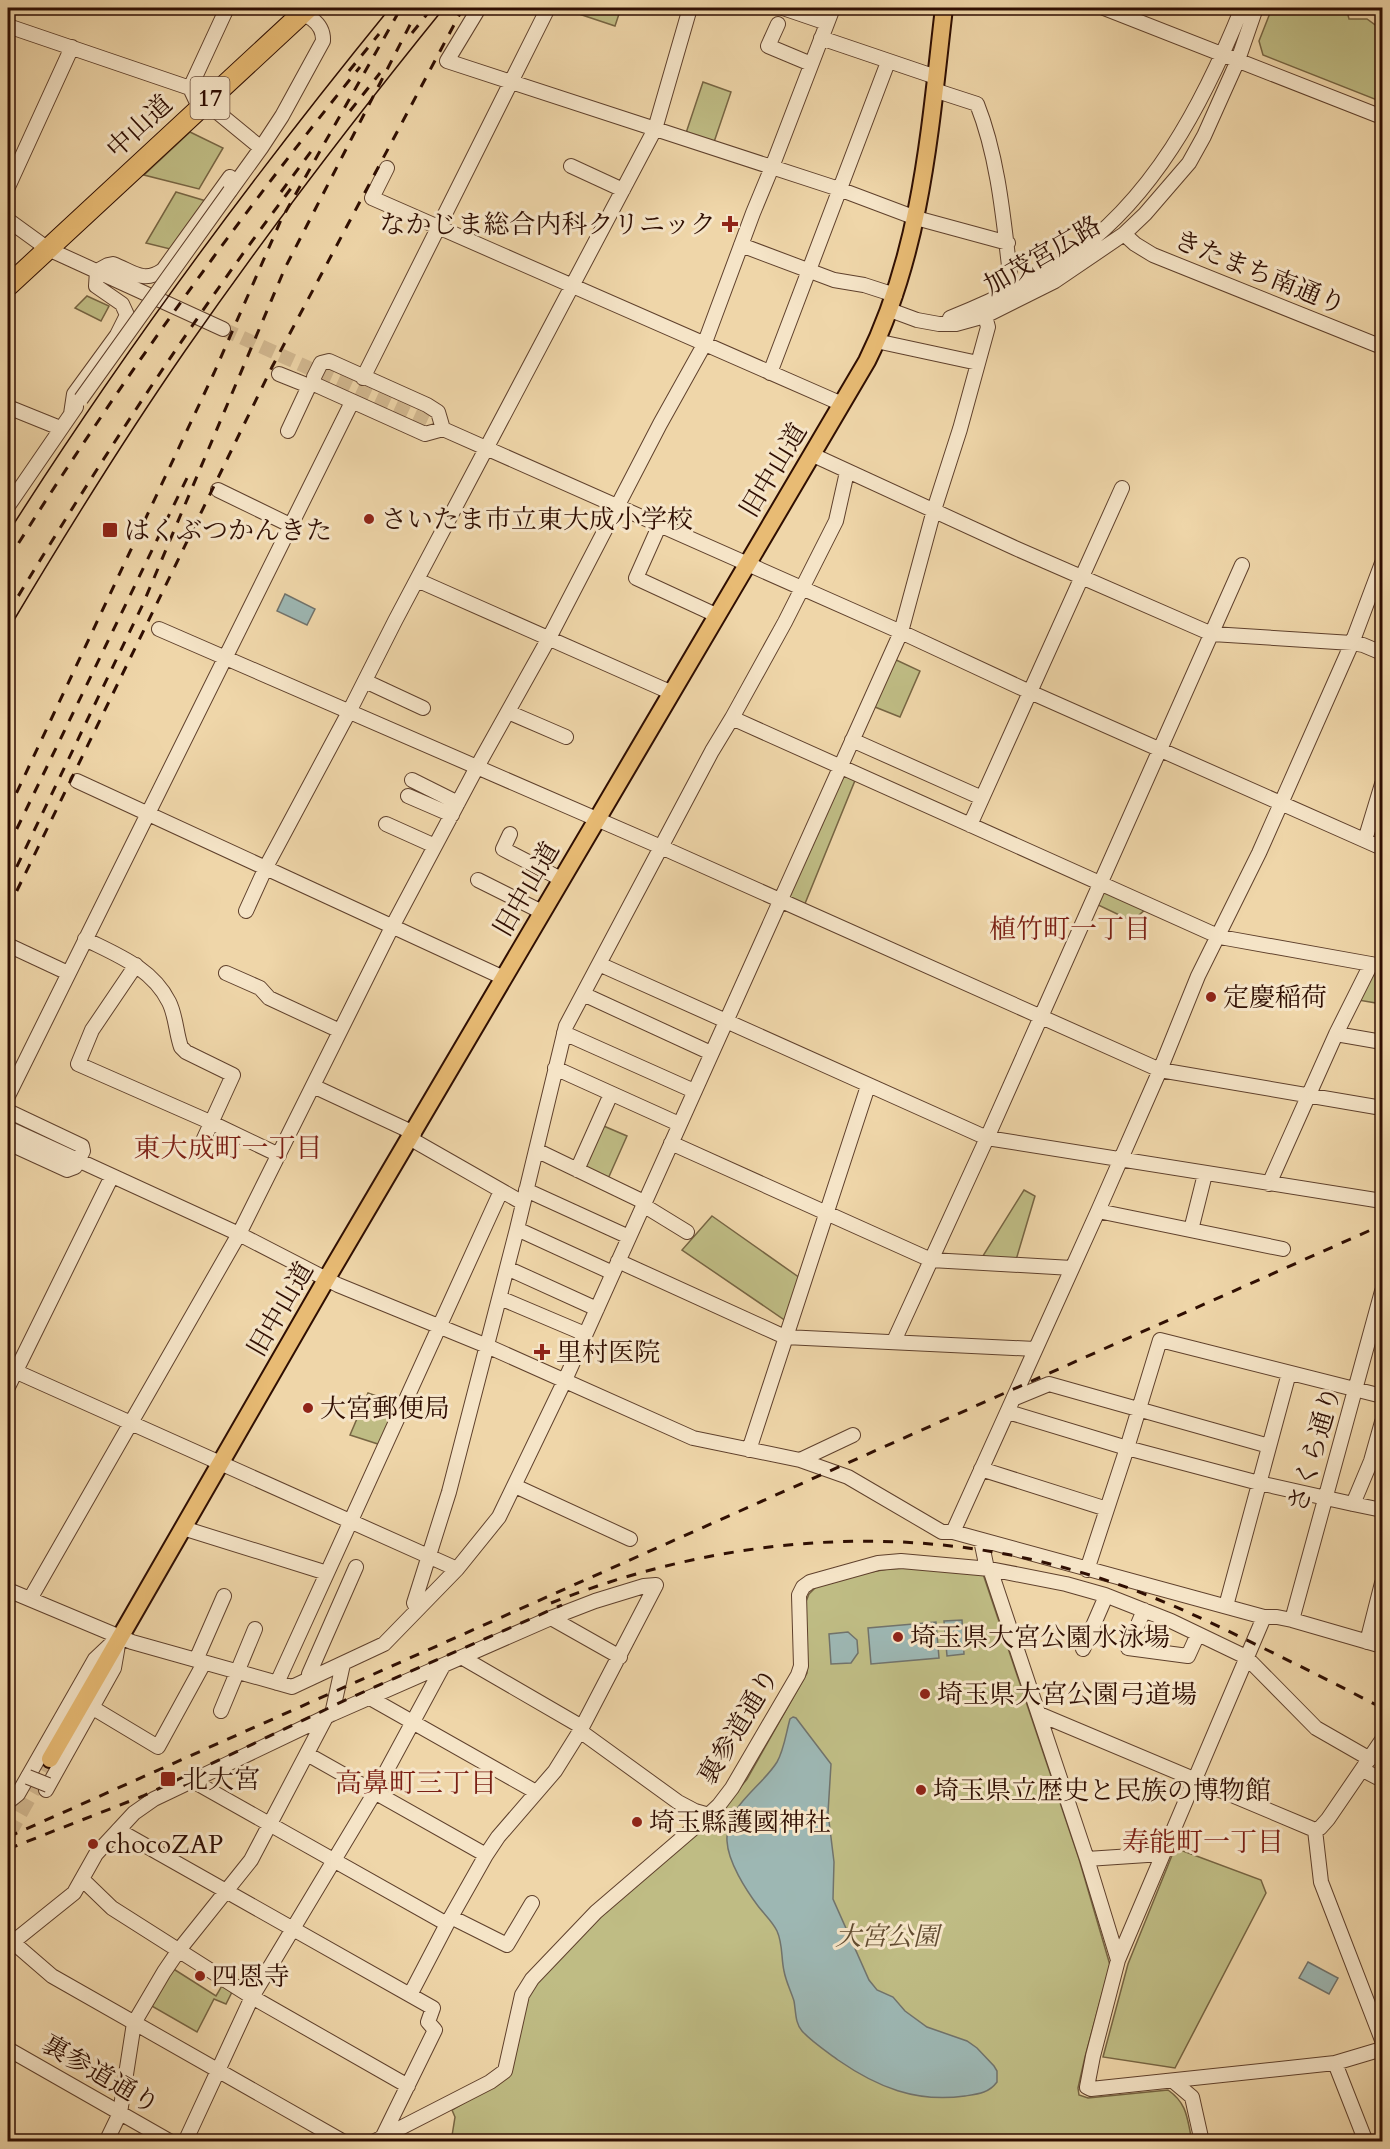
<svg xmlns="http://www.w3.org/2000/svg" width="1390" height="2149" font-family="Cardo,'Noto Serif JP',serif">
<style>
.green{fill:#bfbc84;stroke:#776543;stroke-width:1.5}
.water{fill:#9db7b3;stroke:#71736c;stroke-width:1.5}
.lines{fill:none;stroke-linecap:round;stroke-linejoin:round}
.minor-tunnel{stroke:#d2b890;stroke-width:14;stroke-dasharray:14 7;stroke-linecap:butt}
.major-tunnel{stroke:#d2b890;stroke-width:16;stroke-dasharray:16 8;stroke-linecap:butt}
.minor-casing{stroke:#5f402c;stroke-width:16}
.major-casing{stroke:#2f0e02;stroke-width:20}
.highway-casing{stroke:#2f0e02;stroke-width:22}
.minor{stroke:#f5e4c7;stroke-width:14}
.major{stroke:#e8bb74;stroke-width:16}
.highway{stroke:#e8bb74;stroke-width:20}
.tram{stroke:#2f0e02;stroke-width:1.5}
.rail{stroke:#2f0e02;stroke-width:3;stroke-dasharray:10 10;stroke-linecap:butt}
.minor-bridge-casing{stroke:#5f402c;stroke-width:16;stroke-linecap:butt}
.minor-bridge{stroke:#f5e4c7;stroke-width:14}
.poi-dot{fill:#8f2418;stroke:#f5e4c7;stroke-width:2}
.labels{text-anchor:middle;stroke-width:6;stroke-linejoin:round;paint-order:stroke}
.shield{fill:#f5e4c7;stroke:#6a4e3d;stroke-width:1.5}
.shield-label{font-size:24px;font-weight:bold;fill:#2f0e02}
.street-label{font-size:26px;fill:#2f0e02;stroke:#f5e4c7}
.poi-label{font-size:26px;fill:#2f0e02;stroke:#f5e4c7;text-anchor:start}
.park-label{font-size:26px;font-style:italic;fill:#614b30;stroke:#f5e4c7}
.neighbourhood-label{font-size:27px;fill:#7a1f14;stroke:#f5e4c7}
</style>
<rect width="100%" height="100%" fill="#efd6a9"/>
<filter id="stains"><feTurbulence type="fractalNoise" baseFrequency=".00333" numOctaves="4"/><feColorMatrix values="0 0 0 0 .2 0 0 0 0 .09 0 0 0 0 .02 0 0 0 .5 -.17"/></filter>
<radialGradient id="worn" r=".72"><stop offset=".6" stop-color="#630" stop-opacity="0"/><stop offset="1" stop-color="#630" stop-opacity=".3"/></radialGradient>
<!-- green -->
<path class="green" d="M561,8H621L615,26Z
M1272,8H1328V12L1347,11L1349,19H1367L1382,30V102L1263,55L1259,41Z
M703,82L731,92L713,145L685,136Z
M190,132L223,148L199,189L144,175Z
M176,192L206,201L170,249L146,243Z
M87,296L109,306L101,321L75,308Z
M892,658L920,671L900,717L870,705Z
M842,771L856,778L804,906L785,898Z
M1103,890L1147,908L1132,921L1096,904Z
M1382,970V1004L1358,1000L1370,972Z
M599,1124L627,1136L607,1181L580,1168Z
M1024,1190L1035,1196L1016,1260L981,1259Z
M712,1216L800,1278L786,1321L682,1250Z
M368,1393L399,1404L381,1445L350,1435Z
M923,1567L983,1574L1079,1859L1110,1965L1085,2057L1078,2088L1079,2095L1088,2098L1168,2090C1188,2104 1187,2119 1192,2141L451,2142L455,2117L452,2110L507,2077L528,1990L553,1960L663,1859L718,1815L747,1779L807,1673L805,1604L809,1594L816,1587L854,1575L888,1569Z
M1175,1848L1261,1880L1266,1893L1175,2068L1103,2057L1128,1964Z
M172,1968L216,1996L223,1984L233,1990L226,2004L214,1999L197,2032L150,2005Z"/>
<!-- water -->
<path class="water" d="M285,594L315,609L307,625L277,611Z
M962,1620L964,1654L947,1656L944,1621Z
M936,1622L939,1658L871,1664L868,1628Z
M848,1632L857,1640L858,1653L851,1663L831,1664L829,1634Z
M793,1717L796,1718L831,1764L828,1813L834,1862L833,1899L869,1980L877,1990L893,1997L905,2011L927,2027L967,2041L977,2048L994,2066L997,2071V2082C989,2093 978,2094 965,2096C916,2103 877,2087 838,2060C826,2051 812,2042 802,2031C795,2023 796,2012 794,2001C791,1991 786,1982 784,1971C781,1958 783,1944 777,1931C773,1922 764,1914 758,1906C746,1890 728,1862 727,1841C725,1806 761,1788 777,1762C784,1750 786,1733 790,1719Z
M1308,1962L1338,1978L1329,1994L1299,1978Z"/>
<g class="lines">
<!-- minor-tunnel -->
<path class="minor-tunnel" d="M223,329L443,429"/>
<!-- major-tunnel -->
<path class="major-tunnel" d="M8,1834L50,1759"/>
<!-- minor casing -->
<g class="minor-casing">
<path id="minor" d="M479,8L447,61L839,189L916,218L1008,243
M783,8L827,23
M1104,8L1382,117
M778,24L768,46L811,64
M8,26L190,88
M821,38L936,77
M934,90L977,104C999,159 1004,225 1011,283L1015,288
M205,102L261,148
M199,107L190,88L227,8
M571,166L623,190
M387,168L372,198L842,404
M8,187L72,47
M230,191L261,148L282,116L323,41C324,21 305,14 289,8
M8,220L48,249L223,329
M1124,234L1135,244L1153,255L1382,347
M741,245L834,280L864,285L895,295
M97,271L108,265L113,264C132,271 143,284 163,270L230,177
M890,310L917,320L939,324H956L985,316L1055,281L1124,234L1145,214L1189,163L1204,136L1238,60L1256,8
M950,318C989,302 1029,284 1064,261C1153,201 1203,104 1242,8
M876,341L978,363
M770,373L888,62
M279,374L309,386L314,384L425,434L443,429L438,412L427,405L329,361L321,363L314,377V384
M363,378L548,8
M8,407L60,428
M71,414L74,394L117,335L127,315L122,304L96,286L97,271
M443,429L901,632L1030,692L1382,848
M288,431L309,386
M813,455L1015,548L1212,634L1352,643L1363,645L1382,653
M218,490L290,525
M8,506L76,407
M660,524L636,578L716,615
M417,580L670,692
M159,629L661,847L1160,1070L1382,1108
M365,681L423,708
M508,712L566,737
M732,718L1220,937L1382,966
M852,740L982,798
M412,780L458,803
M77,781L504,978
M408,796L452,815
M386,824L435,846
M970,825L1122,488
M510,834L503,849L561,879
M1365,840L1382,784
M478,880L542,912
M246,911L266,867L349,712L395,621L655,129L690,8
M85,939C117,955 152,968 169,1002C176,1016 176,1033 181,1047L186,1052L233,1075L202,1143
M8,945L68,973
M599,964L987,1138L1382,1201
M136,965L92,1030L78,1064L210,1122L279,1155
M226,973L260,988L269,998L340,1031
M583,994L711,1053
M564,1033L694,1091
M1336,1034L1382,1042
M555,1068L679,1124
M313,1086L414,1133
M8,1096L352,402
M8,1111L82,1146L83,1151L75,1167L67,1170L8,1143
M8,1128L239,1234L338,1285L487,1346L693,1438L800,1460L848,1477L942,1532H953L1264,1617H1277L1292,1620L1382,1646
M411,1139L523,1203
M671,1143L931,1260L1072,1268
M536,1150L644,1202
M577,1170L611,1094
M1269,1184L1336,1034L1371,964
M526,1190L629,1237
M643,1205L687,1232
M1098,1211L1283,1249
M1191,1230L1205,1174
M618,1261L785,1337L1035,1349
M507,1268L597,1309
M613,1273L517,1229L566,1026L712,751L732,718L785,622L836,521L847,472
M500,1298L585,1334
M894,1341L987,1138L1242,565
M8,1368L457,1569
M8,1387L112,1176
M1015,1398L1049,1384L1269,1446
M1008,1412L1127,1448L1160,1340L1382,1396
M1382,1422L1371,1461L1353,1504L1382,1510
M749,1450L868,1086
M800,1460L853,1435
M981,1469L1107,1509
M515,1486L630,1539
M183,1528L327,1573
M953,1532L1098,1211L1160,1070L1198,976L1259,853L1352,643L1382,563
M981,1540L987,1569
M990,1569L1066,1584L1105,1595L1171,1621L1246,1657L1316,1728L1370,1759
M1087,1570L1127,1448L1259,1483L1353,1504
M8,1590L132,1642L292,1687L384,1644L457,1569L499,1517L565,1380L901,632L934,510L960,429L988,327L985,316
M30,1599L239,1234L392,927L477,767L549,638L660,424L704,345L753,213L772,167L833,8
M1226,1606L1289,1373
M417,1609L414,1603L449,1492L517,1229
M1144,1610L1128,1648L1188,1656L1198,1634
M1264,1617L1118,1960L1093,2056L1087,2087L1091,2089L1335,2063L1382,2049
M551,1618L620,1657
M1292,1620L1382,1291
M1367,1642L1382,1583
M1083,1649L1106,1596
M463,1658L582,1727
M196,1660L224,1596
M311,1678L309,1674L356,1567
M277,1683L501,1191
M370,1698L536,1792
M93,1708L158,1747L204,1663
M221,1711L255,1629
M332,1714L343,1664
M1039,1714L1315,1830
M580,1731L678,1802L695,1811L709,1815
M307,1754L486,1855
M1363,1770L1382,1780
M193,1781L447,1924
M46,1790L114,1668L118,1645
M8,1802L18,1794L95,1659L113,1642
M118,1830L410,1995
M1315,1830L1321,1882L1382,2040
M1315,1830L1320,1828L1328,1819L1382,1740
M1087,1859L1162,1854
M83,1880L112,1908L252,1997L408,2086
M451,1917L507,1945L532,1903
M8,1938L52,1976L344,2142
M13,1942L74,1893L96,1854L134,1813L154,1799L332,1714L551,1618L595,1601L644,1586L656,1585
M8,2049L171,2142
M1335,2063L1366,2142
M1173,2081L1192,2097L1202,2142
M383,2136L435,2030L428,2022L433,2008L410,1995L447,1924L486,1855L498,1837L555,1771L580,1731L656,1585
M106,2142L120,2113L134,2023L164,1972L179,1950L251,1860L325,1719
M185,2142L252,1997L375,1792L443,1666
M373,2142L490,2082L505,2071L522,1995L532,1979L596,1912L702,1821L719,1805L732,1788L798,1675L801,1666L799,1595L803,1587L810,1582L878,1563L901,1561L990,1569L1087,1859L1118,1960"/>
</g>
<!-- major casing -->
<g class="major-casing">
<path id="major" d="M50,1759L327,1278L867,361C922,250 930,128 944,8"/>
</g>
<!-- highway casing -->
<g class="highway-casing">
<path id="highway" d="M8,286L308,8"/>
</g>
<!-- minor -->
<use href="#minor" class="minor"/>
<!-- major -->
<use href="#major" class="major"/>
<!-- highway -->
<use href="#highway" class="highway"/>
<!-- tram -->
<path class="tram" d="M8,533C124,350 253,176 390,8
M8,630C64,536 122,442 185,351C267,233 354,119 444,8"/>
<!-- rail -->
<path class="rail" d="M412,33L432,8
M349,71L379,34
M350,111L380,73
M281,192L315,146
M8,560C115,389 233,224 360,67
M8,613C96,467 189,324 292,187
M8,811L214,373L281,220L401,8
M8,847L187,478
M8,885L143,604L285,268L412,21
M8,909L272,367L463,8
M551,1603C717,1537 903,1520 1076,1571C1141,1589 1200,1617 1261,1647C1302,1667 1342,1687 1382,1708
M8,1837L1382,1225
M8,1849L143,1796L352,1697L562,1605"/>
<!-- minor-bridge casing -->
<g class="minor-bridge-casing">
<path id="minor-bridge" d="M81,399L230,191
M28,1777L48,1785"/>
</g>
<!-- minor-bridge -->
<use href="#minor-bridge" class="minor-bridge"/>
</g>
<!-- markers -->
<g class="poi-dot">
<path d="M727 215h6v6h6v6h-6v6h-6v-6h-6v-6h6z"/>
<circle cx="369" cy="519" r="6"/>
<rect x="102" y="522" width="16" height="16" rx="3"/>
<circle cx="1211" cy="997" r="6"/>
<path d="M539 1343h6v6h6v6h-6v6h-6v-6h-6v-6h6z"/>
<circle cx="308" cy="1408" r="6"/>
<circle cx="898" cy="1637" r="6"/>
<circle cx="925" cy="1694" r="6"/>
<rect x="160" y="1771" width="16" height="16" rx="3"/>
<circle cx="921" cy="1790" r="6"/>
<circle cx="637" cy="1822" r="6"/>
<circle cx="93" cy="1844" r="6"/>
<circle cx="200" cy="1976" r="6"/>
</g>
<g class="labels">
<!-- shield labels -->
<rect class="shield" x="190.5" y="77" width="39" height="42" rx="4.5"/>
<g class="shield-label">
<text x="210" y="106">17</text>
</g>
<!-- street labels -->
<g class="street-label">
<text transform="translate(139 126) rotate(-43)" y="9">中山道</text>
<text transform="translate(1042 255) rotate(-30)" y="9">加茂宮広路</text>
<text transform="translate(1260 272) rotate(22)" y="9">きたまち南通り</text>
<text transform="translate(773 470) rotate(-59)" y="9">旧中山道</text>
<text transform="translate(526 889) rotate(-60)" y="9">旧中山道</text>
<text transform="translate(280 1309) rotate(-60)" y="9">旧中山道</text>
<text transform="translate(1314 1449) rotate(-74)" y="9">さくら通り</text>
<text transform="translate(738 1726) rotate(-59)" y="9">裏参道通り</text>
<text transform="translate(101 2074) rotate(30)" y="9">裏参道通り</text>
</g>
<!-- poi labels -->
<g class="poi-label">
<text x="716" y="233" text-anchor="end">なかじま総合内科クリニック</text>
<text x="381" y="528">さいたま市立東大成小学校</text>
<text x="124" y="539">はくぶつかんきた</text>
<text x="1223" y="1006">定慶稲荷</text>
<text x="556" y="1361">里村医院</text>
<text x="320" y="1417">大宮郵便局</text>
<text x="910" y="1646">埼玉県大宮公園水泳場</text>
<text x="937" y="1703">埼玉県大宮公園弓道場</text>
<text x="182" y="1788">北大宮</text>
<text x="933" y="1799">埼玉県立歴史と民族の博物館</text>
<text x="649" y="1831">埼玉縣護國神社</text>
<text x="105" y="1853">chocoZAP</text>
<text x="212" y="1985">四恩寺</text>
</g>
<!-- park labels -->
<g class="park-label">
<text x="887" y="1945">大宮公園</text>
</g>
<!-- neighbourhood labels -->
<g class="neighbourhood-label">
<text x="1070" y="938">植竹町一丁目</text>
<text x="228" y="1157">東大成町一丁目</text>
<text x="416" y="1792">高鼻町三丁目</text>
<text x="1203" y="1851">寿能町一丁目</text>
</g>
</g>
<!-- margin -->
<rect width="1390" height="2149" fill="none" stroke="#efd6a9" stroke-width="30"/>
<rect x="9" y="9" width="1372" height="2131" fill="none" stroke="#2f0e02" stroke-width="3"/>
<rect x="15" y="15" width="1360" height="2119" fill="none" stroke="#2f0e02" stroke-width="1.5"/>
<rect width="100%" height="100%" filter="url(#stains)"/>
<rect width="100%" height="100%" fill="url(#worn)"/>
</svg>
